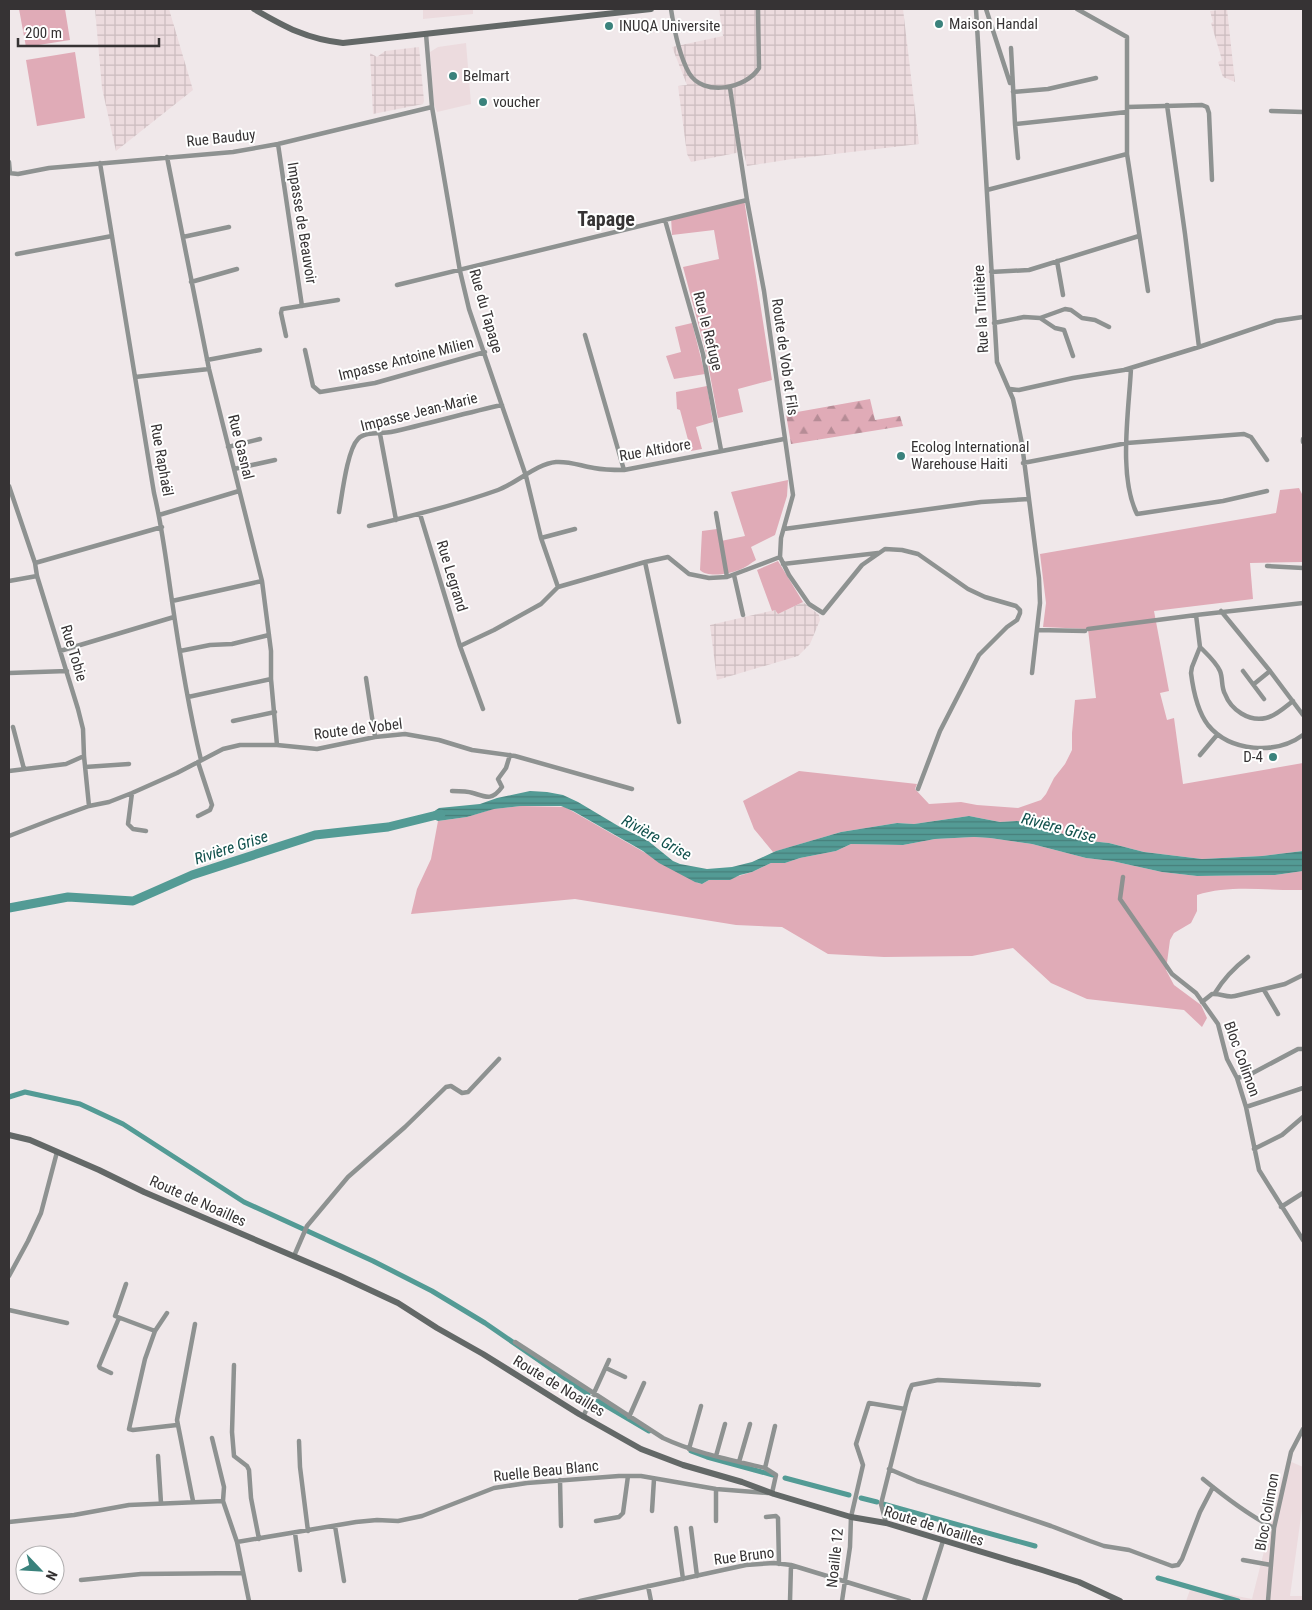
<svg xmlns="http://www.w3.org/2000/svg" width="1312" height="1610" font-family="'Roboto Condensed',sans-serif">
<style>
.built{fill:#ecdbde}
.industrial{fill:url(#industrial-grid)}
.grass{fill:#e0abb7}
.forest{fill:url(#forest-firs)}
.water{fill:url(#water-rules)}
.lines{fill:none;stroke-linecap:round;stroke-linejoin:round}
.canal{stroke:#539b95;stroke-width:5}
.river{stroke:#539b95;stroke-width:9}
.street{stroke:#8e9291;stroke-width:4.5}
.secondary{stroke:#636867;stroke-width:6}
.poi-dot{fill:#3a827c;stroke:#fff;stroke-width:2}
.labels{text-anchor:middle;stroke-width:4;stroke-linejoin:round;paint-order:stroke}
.poi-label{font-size:15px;fill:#363334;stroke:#fff;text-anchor:start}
.street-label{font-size:15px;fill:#363334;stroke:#fff}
.water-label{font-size:16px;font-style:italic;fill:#11514d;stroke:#fff}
.district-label{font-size:20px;font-weight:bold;fill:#363334;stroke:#fff}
</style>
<defs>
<pattern id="industrial-grid" width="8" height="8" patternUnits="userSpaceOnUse" patternTransform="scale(1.25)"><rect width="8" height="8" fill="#ecdbde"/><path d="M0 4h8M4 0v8" fill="none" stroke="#cbbcbf"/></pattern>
<pattern id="forest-firs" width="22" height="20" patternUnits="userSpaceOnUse" patternTransform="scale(1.25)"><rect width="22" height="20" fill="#e0abb7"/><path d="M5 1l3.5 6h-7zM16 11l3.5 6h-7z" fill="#b68c96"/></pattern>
<pattern id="water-rules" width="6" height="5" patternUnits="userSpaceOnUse" patternTransform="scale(1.25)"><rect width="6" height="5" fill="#539b95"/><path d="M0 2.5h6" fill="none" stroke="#467f7a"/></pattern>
</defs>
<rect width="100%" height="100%" fill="#f0e8ea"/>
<!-- built -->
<path class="built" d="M423,9H473V14L423,19Z
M466,43L471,104L437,112L434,104L430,52L438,47Z
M1287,1460L1303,1467V1502L1290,1596H1303V1601H1186L1191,1587L1252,1599Z"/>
<!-- industrial -->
<path class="industrial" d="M95,9H169L193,90L116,151L102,88Z
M719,9H903L919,144L792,159L747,166L743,150L736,153L691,162L687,154L678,86L687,85L672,47L723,36Z
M1227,9L1235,82L1223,77L1218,62L1222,60L1211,23L1213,22L1210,11Z
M419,47L424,101L423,104L373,114L370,53L377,57L385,51Z
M803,602L819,615L820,620L810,644L798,656L717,680L710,625L775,610L778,614Z"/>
<!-- grass -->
<path class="grass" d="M19,9H65L70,40L26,47Z
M75,52L85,118L37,126L26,60Z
M744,199L772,380L738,389L743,412L718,418L706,353L683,267L719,259L714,230L672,235L671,217Z
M692,323L705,374L674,379L666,356L681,352L675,327Z
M707,386L713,422L696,427L702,449L691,451L680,410L677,409L676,392Z
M788,480L787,496L775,535L751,547L756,560C751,563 745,568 739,570C728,574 708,578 700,570L702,531L717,529L721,541L745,536L731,492Z
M1299,488L1303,496V562L1250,563L1253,599L1154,611L1169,691L1160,693L1167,720L1174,718L1183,784L1303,763V851L1262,856L1202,859L1144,852L1109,843L1080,840L1035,824L1017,821L1000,822L969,816L914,824L897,823L841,832L773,852L754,829L743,801L799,771L917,784L915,789L929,804L961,802L977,805L1018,808L1041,800L1046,794L1054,778L1065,764L1072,750V733L1075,700L1096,698L1088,629L1043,627L1046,603L1040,554L1276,513L1280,490Z
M778,561L803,602L778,614L775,610L772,611L757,570Z
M521,806L565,807L698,883L702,884L709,880H725L752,872L771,863H785L800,858L836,851L851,844L903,845L935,839L974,837L990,838L1032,844L1086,858L1112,861L1162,872L1197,876L1275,875L1303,871V890C1269,891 1231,884 1197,895V911L1191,923L1174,933L1170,940L1166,970L1174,985L1201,1005L1207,1018L1202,1027L1184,1010L1087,999L1051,983L1013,948L972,956L884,957L828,954L782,927L736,925L575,899L411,914L417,889L431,859L438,821L467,817L493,809Z"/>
<!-- forest -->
<path class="forest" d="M870,399L875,420L900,416L903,426L791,444L786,414Z"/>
<!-- water -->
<path class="water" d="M530,791L547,792L563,795L578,802L620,827L647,840L673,861L680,864L707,869L732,867L752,862L776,851L841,832L897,823L914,824L969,816L1000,822L1017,821L1035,824L1080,840L1109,843L1144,852L1202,859L1262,856L1303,851V871L1275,875L1197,876L1162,872L1112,861L1086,858L1032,844L990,838L974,837L935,839L903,845L851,844L836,851L800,858L785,863H771L752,872L740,875L730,880H709L702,884L695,882L659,863L643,851L573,811L561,806H521L494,809L467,817L438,821L427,816L439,808L480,804L497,798Z"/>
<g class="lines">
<!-- canal -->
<path class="canal" d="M9,1097L25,1092L80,1104L123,1124L244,1202L373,1261L432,1291L485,1323L588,1394
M598,1401L649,1431
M691,1451L707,1457L773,1475
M785,1478L849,1495
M861,1498L877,1502
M883,1504L1035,1546
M1158,1578L1238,1601"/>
<!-- river -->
<path class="river" d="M9,908L68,897L133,901L192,875L315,835L388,827L441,814"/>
<!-- street -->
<path class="street" d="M671,9C674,29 679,55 689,73C703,97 746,89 759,68L758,9
M976,9L997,362L1013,399L1022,444L1039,578L1040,603L1032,673
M986,9L1010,83
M1077,9L1127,37V154L1148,291
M426,34L432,107L460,271L469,309L526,476L541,538L558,587
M1011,48L1015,124L1127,112
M730,88L747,200L764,291L793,495L781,538L780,557L789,575L809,604L823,613L862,565L885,549L902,550L918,554L968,589L985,597L1016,606L1020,610V613L1017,620L1007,627L979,655L940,731L918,789
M1013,91V92L1048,89L1096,78
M1167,105L1185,234L1199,347
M1127,107L1202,105L1207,107L1209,113L1212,180
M1271,111L1303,112
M1015,124L1018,158
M278,144L302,306
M167,157L209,369L262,581L271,651V679L277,745
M9,162L10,173
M100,163L154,493C162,526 166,560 171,594C179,650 188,706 201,760
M9,173L18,174L49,168L233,152L278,144L432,107
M987,190L1127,154
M665,220L703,354L721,450
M183,237L229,227
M17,254L112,236
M1057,261L1063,295
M991,272L1029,270L1139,236
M191,282L237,269
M397,285L747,200
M1040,318L1055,328L1064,330L1073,356
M994,323L1024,317L1040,318L1065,309L1071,310L1082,318L1095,320L1109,327
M585,335L624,470
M286,336L281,313L282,309L338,300
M305,350L313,386L320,392L375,383L485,352
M207,360L260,350
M1131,368C1129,410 1118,476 1137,514L1223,501L1267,491
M135,377L209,369
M1010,389L1019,390L1073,378L1124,370L1199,347L1276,321L1303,317
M380,434L396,520
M1303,439V442
M228,447L260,439
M1023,463L1127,443L1244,434L1251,437L1267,460
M234,469L275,460
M9,486L35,563L37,576L78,709L83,729L84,756L66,764L9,771
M339,512C342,496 347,450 358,439C365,431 381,434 391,432C428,424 465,413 502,405
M716,513L727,577
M420,514L460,646L483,709
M159,515L239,491
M369,526C412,516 456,505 498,490C517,483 536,464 556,462C570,461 581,466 594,468C604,470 614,470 624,470L784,439
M784,529L981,502L1029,499
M541,538L575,529
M645,562L679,722
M35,563L162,527
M783,564L878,553
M1267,566L1303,568
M734,575L743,615
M9,581L37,576
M172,601L262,581
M1303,603L1196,615L1200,647L1192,667L1191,673C1193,689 1198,712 1208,725C1230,752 1276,755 1303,735
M1221,611L1270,671L1303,715
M1088,629L1196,615
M1037,630L1085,631
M460,646L494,630L541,604L558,587L645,562L668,557L689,574L709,578L727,577L780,557
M1200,647C1207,654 1216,662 1220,671C1223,678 1221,687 1225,694C1231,710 1249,722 1266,718C1276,716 1285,707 1293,701
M60,651L174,617
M180,651L210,645L232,644L269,635
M1243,671L1264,699
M9,673L67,671
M366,678L375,737
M1254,684L1270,671
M188,697L271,679
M233,721L275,712
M13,727L24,769
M1200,755L1217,735
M84,756L89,806
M85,767L129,764
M452,791C459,791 467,791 473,793C486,797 492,801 502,787L498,779L506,768L510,755
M132,793L128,824L133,829L146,831
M198,816L210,810L212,805L198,762
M9,836L53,819L89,806L109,802L132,793L177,773L223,749L240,745H277L317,749L375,737L405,734L439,740L472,750L515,756L632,789
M1123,877L1120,899L1172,974L1196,993L1218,1024L1227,1059L1237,1078L1246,1107L1259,1170L1303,1240
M1264,990L1278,1014
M1215,993C1224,978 1235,967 1248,957
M1202,1002L1212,994C1221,993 1226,998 1235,996L1285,984L1303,975
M1237,1078L1249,1075L1298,1049H1303
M1246,1107L1303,1088
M1254,1149L1282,1135L1303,1117
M1281,1207L1303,1193
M294,1256L307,1226L348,1177L405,1127L446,1087L451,1086L462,1093L468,1092L499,1059
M9,1276L28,1241L41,1213L57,1152
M126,1284L115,1316L155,1331
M9,1310L67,1323
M167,1313L155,1331L145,1359L129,1429L133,1430L177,1425
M515,1342L663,1438C695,1453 731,1460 765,1468
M234,1365L232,1432L234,1456L247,1466L249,1470L251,1498L259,1539
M606,1368L625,1377
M111,1373L100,1368L99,1366L119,1318
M583,1417L609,1360
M629,1417L644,1383
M212,1438L224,1487L223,1501L237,1542L249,1601
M299,1441L300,1467L308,1531
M689,1449L701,1406
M158,1456L161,1503
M716,1456L725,1424
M739,1462L750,1424
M889,1469L917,1481L1051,1526L1090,1541L1104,1546L1129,1550L1172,1566L1178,1565L1182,1559L1200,1512L1213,1487
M1203,1479C1226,1498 1248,1515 1274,1528
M560,1480L561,1526
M772,1493L776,1475L765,1468L775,1426
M193,1501L177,1420L195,1324
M652,1511L654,1479
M766,1517L776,1516L778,1518L779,1564
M596,1521L619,1517L623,1513L628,1476
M716,1521V1489
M9,1522L74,1515L129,1505L223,1501
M886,1523L881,1504L909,1392L912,1385L938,1380L1039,1385
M335,1526L344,1581
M676,1528L683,1579
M691,1528L697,1576
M295,1533L300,1570
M237,1542L356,1522L377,1520L398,1521L422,1516L494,1488L527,1483L619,1476H641L716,1489L768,1493
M1243,1560L1271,1565
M81,1580L141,1574L243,1573
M648,1586L651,1601
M580,1601L746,1565L774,1563L791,1565L909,1601
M790,1601L791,1565
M842,1601L850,1547L851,1517L863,1465L856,1444L869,1403L905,1409
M924,1601L943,1541
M1268,1601L1274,1528L1291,1452L1303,1429"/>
<!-- secondary -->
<path class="secondary" d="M254,9C285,27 307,39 343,43L651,9
M9,1135L30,1140L99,1170L144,1192L340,1276L398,1303L437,1328L483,1354L579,1414L641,1449L683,1465L742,1482L774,1494L851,1517L886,1523L1042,1570L1079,1582L1120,1601"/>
</g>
<!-- markers -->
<g class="poi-dot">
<circle cx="939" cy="24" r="5"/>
<circle cx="609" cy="26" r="5"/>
<circle cx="453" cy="76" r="5"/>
<circle cx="483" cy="102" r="5"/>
<circle cx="901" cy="456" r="5"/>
<circle cx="1273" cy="757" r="5"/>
</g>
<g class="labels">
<!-- poi labels -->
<g class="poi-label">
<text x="949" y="29">Maison Handal</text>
<text x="619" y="31">INUQA Universite</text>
<text x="463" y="81">Belmart</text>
<text x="493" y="107">voucher</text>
<text x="911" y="452">Ecolog International<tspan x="911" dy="17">Warehouse Haiti</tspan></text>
<text x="1263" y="762" text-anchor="end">D-4</text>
</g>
<!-- street labels -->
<g class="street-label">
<text transform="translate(221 138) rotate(-6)" y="5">Rue Bauduy</text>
<text transform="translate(302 223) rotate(81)" y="5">Impasse de Beauvoir</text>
<text transform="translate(981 309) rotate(-93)" y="5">Rue la Truitière</text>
<text transform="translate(486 311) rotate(74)" y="5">Rue du Tapage</text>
<text transform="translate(708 331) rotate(76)" y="5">Rue le Refuge</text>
<text transform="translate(785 357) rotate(82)" y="5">Route de Vob et Fils</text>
<text transform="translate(406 359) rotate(-14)" y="5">Impasse Antoine Milien</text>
<text transform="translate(419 412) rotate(-14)" y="5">Impasse Jean-Marie</text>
<text transform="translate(241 447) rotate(76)" y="5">Rue Gasnal</text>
<text transform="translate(655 450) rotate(-10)" y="5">Rue Altidore</text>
<text transform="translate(162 460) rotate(80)" y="5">Rue Raphaël</text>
<text transform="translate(452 576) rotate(73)" y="5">Rue Legrand</text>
<text transform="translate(74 653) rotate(73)" y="5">Rue Tobie</text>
<text transform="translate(358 729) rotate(-7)" y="5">Route de Vobel</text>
<text transform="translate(1242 1059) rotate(70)" y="5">Bloc Colimon</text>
<text transform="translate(198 1201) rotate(24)" y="5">Route de Noailles</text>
<text transform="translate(559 1386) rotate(31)" y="5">Route de Noailles</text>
<text transform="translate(546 1471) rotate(-6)" y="5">Ruelle Beau Blanc</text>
<text transform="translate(1267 1512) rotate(-80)" y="5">Bloc Colimon</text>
<text transform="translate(934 1526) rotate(17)" y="5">Route de Noailles</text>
<text transform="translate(744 1556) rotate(-7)" y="5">Rue Bruno</text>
<text transform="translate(835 1558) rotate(-84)" y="5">Noaille 12</text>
</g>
<!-- water labels -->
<g class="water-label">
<text transform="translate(1059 827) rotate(15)" y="6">Rivière Grise</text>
<text transform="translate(657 837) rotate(29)" y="6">Rivière Grise</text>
<text transform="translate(231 847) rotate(-18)" y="6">Rivière Grise</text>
</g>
<!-- district labels -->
<g class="district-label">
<text x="606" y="226">Tapage</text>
</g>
</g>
<!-- border -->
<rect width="1312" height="1610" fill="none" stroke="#363334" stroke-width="20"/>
<!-- north arrow -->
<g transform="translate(40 1570) rotate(115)"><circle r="24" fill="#ffffff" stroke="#afadae"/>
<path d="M0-4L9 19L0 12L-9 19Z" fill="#3a827c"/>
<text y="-8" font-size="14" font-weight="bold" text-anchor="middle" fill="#363334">N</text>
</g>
<!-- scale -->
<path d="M18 38v8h141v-8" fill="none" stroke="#363334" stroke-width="2.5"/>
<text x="25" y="38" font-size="15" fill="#363334" stroke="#ffffff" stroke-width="4" paint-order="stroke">200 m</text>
</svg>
